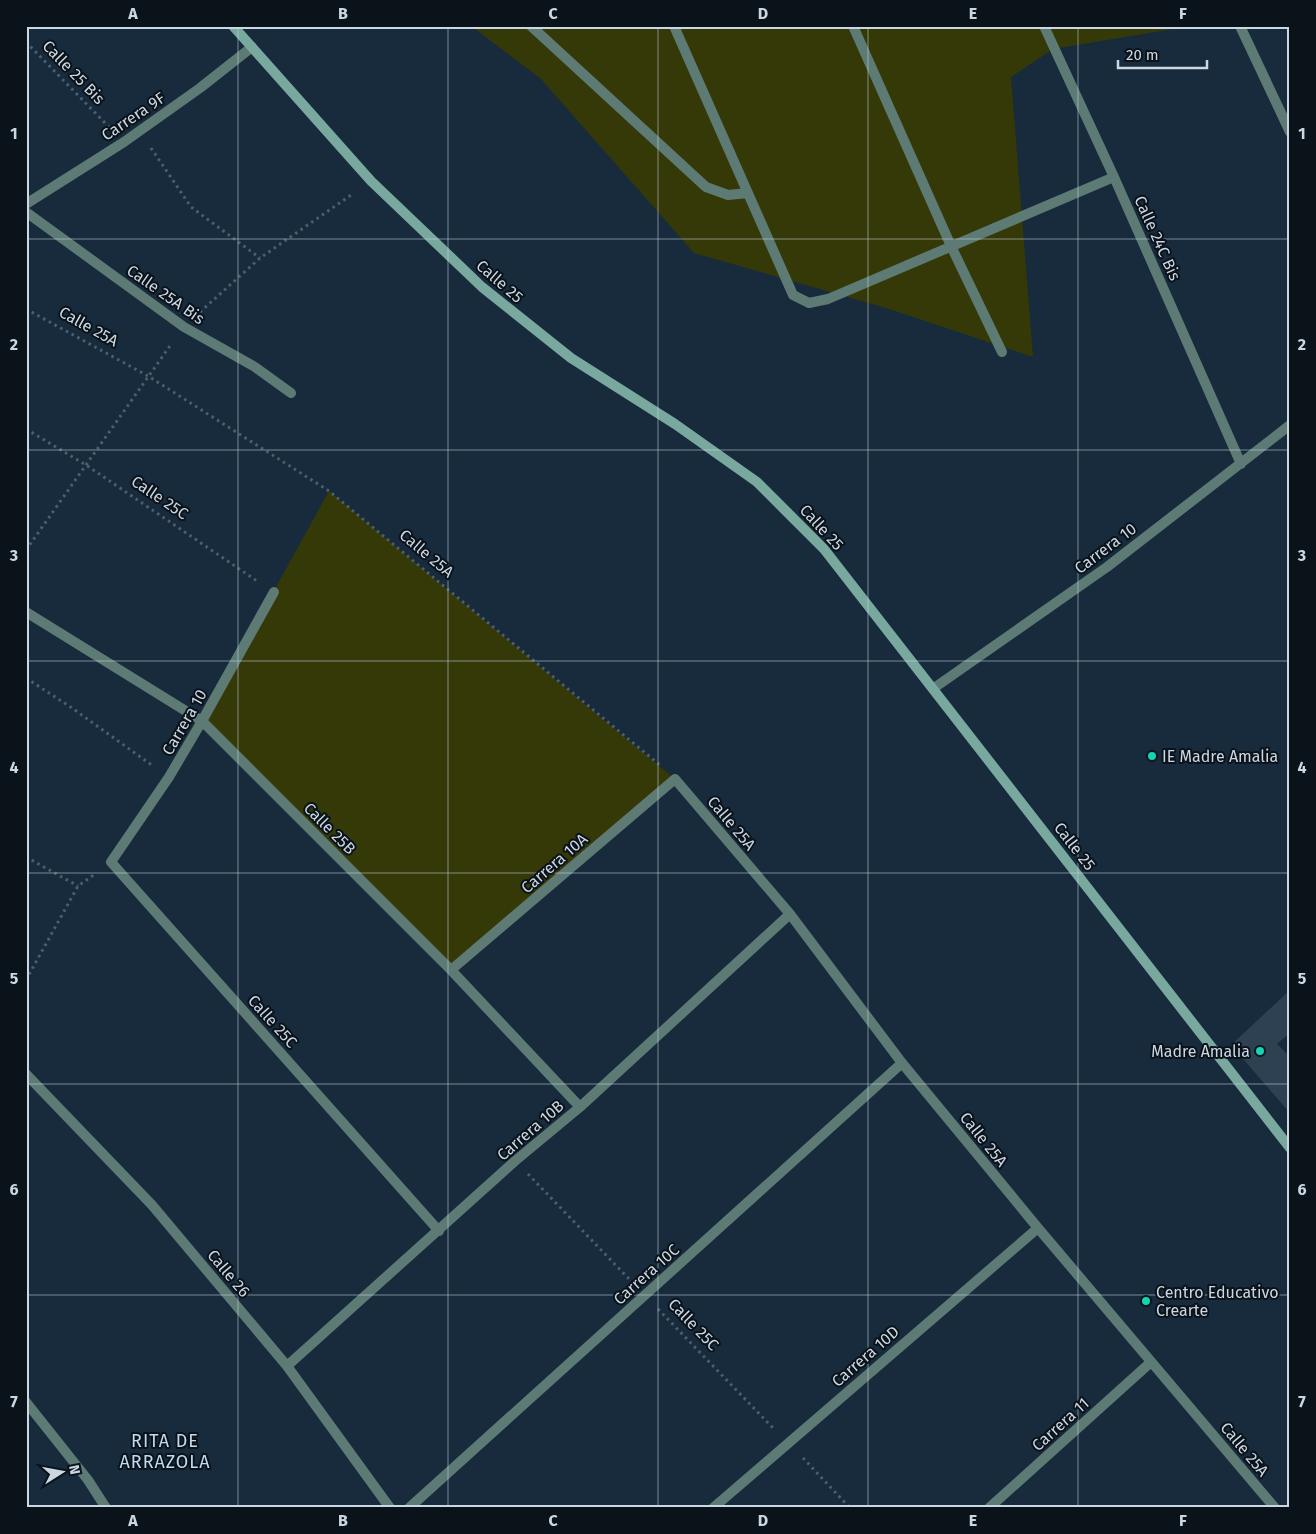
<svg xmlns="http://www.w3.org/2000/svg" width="1316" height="1534" font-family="'Fira Sans',sans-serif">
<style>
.green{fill:#353807}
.building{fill:#2d4153}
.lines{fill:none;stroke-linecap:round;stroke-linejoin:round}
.path{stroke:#4d5f6e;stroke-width:3;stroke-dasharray:2.5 4;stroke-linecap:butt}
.street{stroke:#5d7b74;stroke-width:10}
.secondary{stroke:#79a99e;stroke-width:10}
.grid{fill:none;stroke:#cbd7e2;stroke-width:1;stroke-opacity:0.55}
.poi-dot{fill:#11d5b4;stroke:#0a121a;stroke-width:2}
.labels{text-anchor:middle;stroke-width:4;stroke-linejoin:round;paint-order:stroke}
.street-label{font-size:16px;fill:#cbd7e2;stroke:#0a121a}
.poi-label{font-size:16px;fill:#cbd7e2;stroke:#0a121a;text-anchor:start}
.neighbourhood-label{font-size:18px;letter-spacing:1px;fill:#c2daf0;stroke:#0a121a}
.neatline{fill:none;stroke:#cbd7e2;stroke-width:2}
.grid-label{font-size:16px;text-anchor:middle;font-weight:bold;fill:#cbd7e2}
</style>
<rect width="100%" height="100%" fill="#172b3c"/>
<!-- green -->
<path class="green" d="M471,26H1191L1053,49L1011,77L1033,357L886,308L694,253L540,78Z
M329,491L675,779L451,970L202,721Z"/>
<!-- building -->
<path class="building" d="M1290,990V1033L1277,1044L1290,1057V1113L1231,1045Z"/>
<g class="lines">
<!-- path -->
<path class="path" d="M26,42L109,127
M151,148L191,207L260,258
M26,309L148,376L329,491L661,766
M200,312L260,258L354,193
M26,429L86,465L257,581
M26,550L172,343
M26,678L72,708L153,766
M26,857L78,886
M26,980L78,886L95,874
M528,1174L631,1281
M658,1309L774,1429
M803,1458L850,1508"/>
<!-- street -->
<path class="street" d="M531,26L706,187L728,195L748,193
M674,26L793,295L809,303L828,299L1114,177
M853,26L951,246L1002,352
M1044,26L1114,177L1241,464
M1240,26L1290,132
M26,204L124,142L200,88L252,47
M26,212L184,327L255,367L291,393
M274,592L202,721L169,777L111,862L439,1231
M26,612L202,721L451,970L580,1107
M934,688L1107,567L1290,425
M451,970L675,779L790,914L902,1063L1038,1228L1275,1508
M26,1074L152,1205L287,1366L390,1508
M287,1366L515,1161L580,1107L790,914
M26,1402L88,1480L106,1508
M409,1508L902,1063
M713,1508L1038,1228
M989,1508L1151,1362"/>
<!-- secondary -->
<path class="secondary" d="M233,26L371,181L482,287L571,358L675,424L757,482L824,549L1290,1148"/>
</g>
<!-- grid -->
<path class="grid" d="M238,26V1508M448,26V1508M658,26V1508M868,26V1508M1078,26V1508M26,239H1290M26,450H1290M26,661H1290M26,873H1290M26,1084H1290M26,1295H1290"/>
<!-- markers -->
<g class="poi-dot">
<circle cx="1152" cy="756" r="5"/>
<circle cx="1260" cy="1051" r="5"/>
<circle cx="1146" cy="1301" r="5"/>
</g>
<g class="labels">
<!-- street labels -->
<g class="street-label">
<text transform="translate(74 72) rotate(46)" y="6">Calle 25 Bis</text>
<text transform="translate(133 116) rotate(-34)" y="6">Carrera 9F</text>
<text transform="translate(1158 238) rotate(66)" y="6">Calle 24C Bis</text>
<text transform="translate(500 281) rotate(41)" y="6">Calle 25</text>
<text transform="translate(166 294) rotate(35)" y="6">Calle 25A Bis</text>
<text transform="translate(89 326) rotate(29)" y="6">Calle 25A</text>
<text transform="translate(160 497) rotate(34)" y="6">Calle 25C</text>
<text transform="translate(822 527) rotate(47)" y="6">Calle 25</text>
<text transform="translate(1105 548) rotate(-37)" y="6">Carrera 10</text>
<text transform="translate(427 553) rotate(40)" y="6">Calle 25A</text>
<text transform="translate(184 722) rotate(-60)" y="6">Carrera 10</text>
<text transform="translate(732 823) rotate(50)" y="6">Calle 25A</text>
<text transform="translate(330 828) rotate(45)" y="6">Calle 25B</text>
<text transform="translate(1075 846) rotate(52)" y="6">Calle 25</text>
<text transform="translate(554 863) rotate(-41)" y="6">Carrera 10A</text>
<text transform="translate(273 1021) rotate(48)" y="6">Calle 25C</text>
<text transform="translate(530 1130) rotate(-41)" y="6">Carrera 10B</text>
<text transform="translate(984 1139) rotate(51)" y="6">Calle 25A</text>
<text transform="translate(229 1273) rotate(50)" y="6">Calle 26</text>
<text transform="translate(646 1274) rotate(-42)" y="6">Carrera 10C</text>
<text transform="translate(694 1324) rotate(46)" y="6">Calle 25C</text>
<text transform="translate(865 1356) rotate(-41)" y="6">Carrera 10D</text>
<text transform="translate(1060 1424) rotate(-42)" y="6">Carrera 11</text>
<text transform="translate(1245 1449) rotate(50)" y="6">Calle 25A</text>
</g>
<!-- poi labels -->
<g class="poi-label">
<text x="1162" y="762">IE Madre Amalia</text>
<text x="1250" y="1057" text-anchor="end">Madre Amalia</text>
<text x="1156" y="1298">Centro Educativo<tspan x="1156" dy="18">Crearte</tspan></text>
</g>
<!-- neighbourhood labels -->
<g class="neighbourhood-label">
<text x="165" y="1447">RITA DE<tspan x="165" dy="21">ARRAZOLA</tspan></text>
</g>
</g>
<!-- border -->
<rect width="1316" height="1534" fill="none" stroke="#0a121a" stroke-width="55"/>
<!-- north arrow -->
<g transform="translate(62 1472) rotate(79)" stroke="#0a121a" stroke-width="4" paint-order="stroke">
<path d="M0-4L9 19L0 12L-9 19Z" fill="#cbd7e2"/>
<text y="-8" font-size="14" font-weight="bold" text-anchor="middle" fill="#cbd7e2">N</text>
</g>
<!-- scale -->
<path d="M1118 60v8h89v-8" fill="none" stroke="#cbd7e2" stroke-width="2.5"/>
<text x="1126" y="60" font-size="15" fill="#cbd7e2" stroke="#0a121a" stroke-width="4" paint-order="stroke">20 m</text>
<rect x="28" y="28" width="1260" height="1478" class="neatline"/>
<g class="grid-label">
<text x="133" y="19">A</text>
<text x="343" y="19">B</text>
<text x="553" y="19">C</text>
<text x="763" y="19">D</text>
<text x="973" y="19">E</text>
<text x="1183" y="19">F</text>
<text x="14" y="139">1</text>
<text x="1302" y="139">1</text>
<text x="14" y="350">2</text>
<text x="1302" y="350">2</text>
<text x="14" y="561">3</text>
<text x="1302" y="561">3</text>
<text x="14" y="773">4</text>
<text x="1302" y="773">4</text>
<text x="14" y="984">5</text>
<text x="1302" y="984">5</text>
<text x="14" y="1195">6</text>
<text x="1302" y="1195">6</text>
<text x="14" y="1407">7</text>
<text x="1302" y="1407">7</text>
<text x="133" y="1526">A</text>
<text x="343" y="1526">B</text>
<text x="553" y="1526">C</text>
<text x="763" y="1526">D</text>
<text x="973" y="1526">E</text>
<text x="1183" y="1526">F</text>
</g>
</svg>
